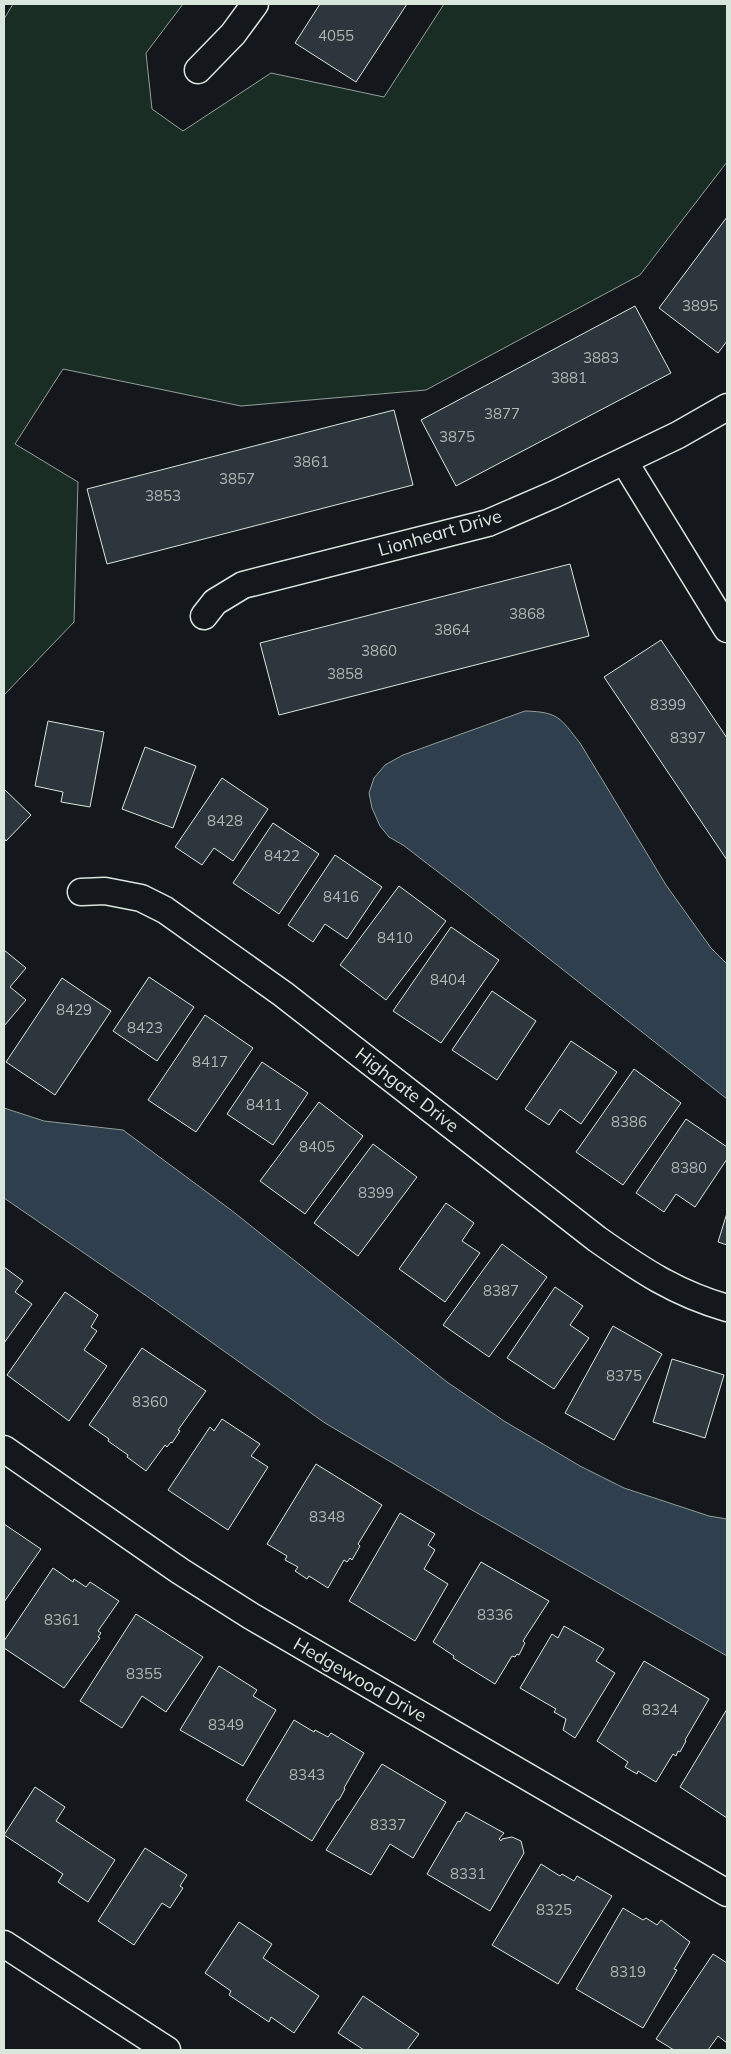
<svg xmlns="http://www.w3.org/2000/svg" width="731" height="2054" font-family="Mulish,sans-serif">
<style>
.green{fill:#1a2d24;stroke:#939e99}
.water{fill:#2f3f4d;stroke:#939e99}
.building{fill:#2c363c;stroke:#d8e6dc}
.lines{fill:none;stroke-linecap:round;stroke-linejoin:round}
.minor-casing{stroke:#d8e6dc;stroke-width:29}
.minor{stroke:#14181c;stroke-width:26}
.labels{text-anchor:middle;stroke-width:4;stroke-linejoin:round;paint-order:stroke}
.number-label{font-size:15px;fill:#adbab4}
.street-label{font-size:18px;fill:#d8e6dc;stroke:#14181c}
</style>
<rect width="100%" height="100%" fill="#14181c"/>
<!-- green -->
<path class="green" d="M13,4H183L146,53L152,109L183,131L271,73L384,97L444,4H727V162L640,275L426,390L241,406L63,369L15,444L78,482L74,622L4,695V19Z"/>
<!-- water -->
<path class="water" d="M525,711C559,712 560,718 580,743L666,885L711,948L727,964V1099L472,898L403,845L389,837L380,826L372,808L369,793L374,778L385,765L403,755Z
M4,1108L44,1121L123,1130L231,1210L447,1382L504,1421L580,1466L624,1488L709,1516L727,1519V1656L465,1506L325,1423L148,1297L4,1198Z"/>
<!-- building -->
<path class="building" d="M320,4H407L356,82L295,43Z
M727,217V341L718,353L659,308Z
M635,306L671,373L456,486L421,420Z
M394,410L413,485L107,564L87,489Z
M570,564L589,636L279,715L260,643Z
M661,640L727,738V860L604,677Z
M48,721L104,732L90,807L61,802L63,792L35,786Z
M145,747L196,766L173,828L122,809Z
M222,778L268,809L233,861L214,848L202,865L175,847Z
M4,789L31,815L6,841L4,838Z
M273,823L319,854L279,914L233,883Z
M335,855L382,887L347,939L325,924L313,942L288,925Z
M399,886L446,921L386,1000L340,965Z
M451,927L499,960L441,1043L393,1011Z
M4,950L26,968L10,987L26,1000L4,1026Z
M149,977L194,1007L157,1061L113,1031Z
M62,978L111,1011L55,1095L6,1062Z
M492,991L536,1021L497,1080L452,1050Z
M205,1015L253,1048L196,1132L148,1100Z
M571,1041L617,1072L581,1124L560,1109L549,1125L525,1109Z
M262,1062L308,1093L273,1145L227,1114Z
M634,1069L681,1103L623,1185L576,1152Z
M319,1102L363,1136L305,1214L260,1181Z
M686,1119L727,1147V1159L695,1207L676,1194L664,1212L636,1193Z
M373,1144L417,1177L358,1256L314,1223Z
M446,1203L474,1223L462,1241L480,1253L445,1302L399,1269Z
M727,1213V1245L718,1242Z
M502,1244L547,1277L489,1357L443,1325Z
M4,1267L23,1281L15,1292L32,1304L4,1343Z
M555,1287L583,1306L570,1325L589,1338L554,1389L507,1358Z
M65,1292L98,1315L91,1327L97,1331L84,1350L107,1366L69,1421L7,1375Z
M613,1326L662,1354L614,1440L565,1413Z
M142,1348L206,1391L178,1430L180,1431L172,1443L171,1442L167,1447L165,1445L146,1471L127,1457L128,1455L108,1441L109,1439L89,1425Z
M672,1359L724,1375L705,1438L653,1422Z
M222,1419L260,1444L251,1456L268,1467L228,1530L168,1490L210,1427L214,1431Z
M316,1464L382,1505L358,1544L360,1546L352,1560L350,1558L347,1562L344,1560L328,1588L309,1576L307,1579L295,1571L298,1567L285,1560L287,1556L267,1544Z
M400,1513L435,1534L428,1545L435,1550L424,1569L448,1584L415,1641L349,1601Z
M4,1524L41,1549L4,1602Z
M481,1562L549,1601L523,1641L525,1643L519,1655L517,1654L515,1657L512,1656L495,1684L453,1658L454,1656L433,1642Z
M53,1568L73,1582L74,1579L86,1587L90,1582L119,1601L98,1631L101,1633L98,1637L100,1638L64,1688L4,1648V1641Z
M136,1614L203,1657L166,1712L142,1696L122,1728L80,1701Z
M564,1626L604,1649L596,1661L615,1673L575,1738L563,1730L566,1719L554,1712L556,1709L520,1688L552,1634L558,1638Z
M644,1661L709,1699L685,1740L686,1741L680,1752L678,1751L676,1756L673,1754L656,1782L638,1771L637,1774L625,1767L628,1762L597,1741Z
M219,1666L257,1690L253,1696L276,1710L243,1766L180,1730Z
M727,1709V1818L680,1787Z
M294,1720L314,1732L315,1730L328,1737L331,1733L364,1753L344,1788L345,1789L339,1800H337L312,1841L246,1800Z
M382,1764L446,1802L413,1858L390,1844L371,1875L326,1850Z
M35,1787L65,1807L56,1821L115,1860L88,1902L58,1882L63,1874L4,1835Z
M466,1812L504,1833L499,1839L501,1841L502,1839L512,1837L521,1841L524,1853L490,1911L427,1874L458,1821L460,1822Z
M145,1848L187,1875L180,1886L183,1888L170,1908L162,1903L134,1945L98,1921Z
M541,1864L560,1876L562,1874L574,1881L577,1876L612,1896L558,1984L492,1945Z
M623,1908L643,1920L646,1918L657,1925L661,1920L690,1942L674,1969L677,1970L643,2028L576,1989Z
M239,1922L272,1944L263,1958L319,1996L294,2033L271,2017L269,2022L229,1995L231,1991L205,1973Z
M713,1954L727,1963V2043L718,2036L708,2050H674L656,2039Z
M363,1996L419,2034L407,2050H364L338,2033Z"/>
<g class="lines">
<!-- minor casing -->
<g class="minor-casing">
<path id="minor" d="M198,70L233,34L255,4
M624,461L727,629
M204,616L215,602L243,585L488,523L555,494L678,435L727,407
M81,892L105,891L141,898L165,910L283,994L597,1239C641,1270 675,1293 727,1308
M4,1449L180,1571L251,1616L727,1893
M4,1944L167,2050"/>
</g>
<!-- minor -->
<use href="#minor" class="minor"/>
</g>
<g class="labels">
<!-- number labels -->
<g class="number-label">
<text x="336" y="41">4055</text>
<text x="700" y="311">3895</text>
<text x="601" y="363">3883</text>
<text x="569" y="383">3881</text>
<text x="502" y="419">3877</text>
<text x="457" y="442">3875</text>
<text x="311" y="467">3861</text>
<text x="237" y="484">3857</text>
<text x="163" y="501">3853</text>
<text x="527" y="619">3868</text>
<text x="452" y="635">3864</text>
<text x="379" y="656">3860</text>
<text x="345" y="679">3858</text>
<text x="668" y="710">8399</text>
<text x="688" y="743">8397</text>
<text x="225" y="826">8428</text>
<text x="282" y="861">8422</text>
<text x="341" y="902">8416</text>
<text x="395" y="943">8410</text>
<text x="448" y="985">8404</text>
<text x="74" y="1015">8429</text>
<text x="145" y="1033">8423</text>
<text x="210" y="1067">8417</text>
<text x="264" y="1110">8411</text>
<text x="629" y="1127">8386</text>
<text x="317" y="1152">8405</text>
<text x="689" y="1173">8380</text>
<text x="376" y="1198">8399</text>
<text x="501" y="1296">8387</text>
<text x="624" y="1381">8375</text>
<text x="150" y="1407">8360</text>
<text x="327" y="1522">8348</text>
<text x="495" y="1620">8336</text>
<text x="62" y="1625">8361</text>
<text x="144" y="1679">8355</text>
<text x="660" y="1715">8324</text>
<text x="226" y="1730">8349</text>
<text x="307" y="1780">8343</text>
<text x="388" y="1830">8337</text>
<text x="468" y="1879">8331</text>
<text x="554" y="1915">8325</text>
<text x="628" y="1977">8319</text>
</g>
<!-- street labels -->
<g class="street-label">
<text transform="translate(440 533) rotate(-16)" y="6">Lionheart Drive</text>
<text transform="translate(407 1090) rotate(38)" y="6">Highgate Drive</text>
<text transform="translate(360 1680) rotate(30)" y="6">Hedgewood Drive</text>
</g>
</g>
<!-- border -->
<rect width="731" height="2054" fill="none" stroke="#d8e6dc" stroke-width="10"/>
</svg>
